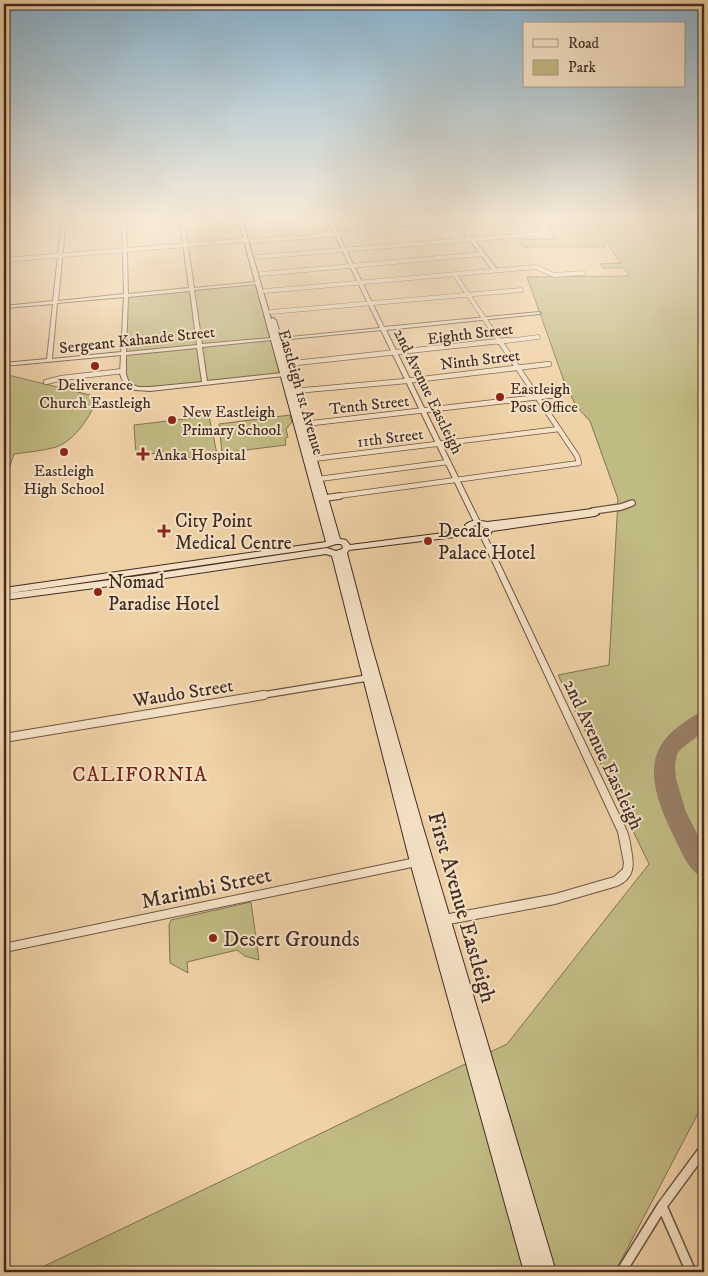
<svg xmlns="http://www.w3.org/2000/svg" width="708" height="1276" font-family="'IM FELL DW Pica',serif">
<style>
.green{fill:#c0ba83;stroke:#807354}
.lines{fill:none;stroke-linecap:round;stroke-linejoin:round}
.taxiway{fill:#987f66;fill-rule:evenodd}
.minor-far4-casing{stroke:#6d5645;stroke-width:5}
.minor-far3-casing{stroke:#6d5645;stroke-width:6}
.minor-far2-casing{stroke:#6d5645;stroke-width:8}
.minor-far1-casing{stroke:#6d5645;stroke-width:10}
.minor-casing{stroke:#6d5645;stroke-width:12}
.tertiary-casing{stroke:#6d5645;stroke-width:2}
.secondary-casing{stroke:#412c24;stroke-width:2}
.minor-far4{stroke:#f5e2c6;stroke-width:4}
.minor-far3{stroke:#f5e2c6;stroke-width:4.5}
.minor-far2{stroke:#f5e2c6;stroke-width:5.5}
.minor-far1{stroke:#f5e2c6;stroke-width:8}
.minor{stroke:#f5e2c6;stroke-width:9}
.tertiary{fill:#f5e2c6;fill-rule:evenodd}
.secondary{fill:#f5e2c6;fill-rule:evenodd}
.poi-dot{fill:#8f2418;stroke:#f5e2c6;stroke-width:2}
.labels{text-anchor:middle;stroke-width:4;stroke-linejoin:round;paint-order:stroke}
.far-street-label{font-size:16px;fill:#412c24;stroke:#f5e2c6}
.far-poi-label{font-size:16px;fill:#412c24;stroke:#f5e2c6;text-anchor:start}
.poi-label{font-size:19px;fill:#412c24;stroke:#f5e2c6;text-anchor:start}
.street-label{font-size:19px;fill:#412c24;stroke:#f5e2c6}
.neighbourhood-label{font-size:20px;letter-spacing:1px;fill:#7a1f14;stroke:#f5e2c6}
.near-street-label{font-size:22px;fill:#412c24;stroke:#f5e2c6}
.near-poi-label{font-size:22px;fill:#412c24;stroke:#f5e2c6;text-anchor:start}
</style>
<rect width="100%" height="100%" fill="#f0d2a7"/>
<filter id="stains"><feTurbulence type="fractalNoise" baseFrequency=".004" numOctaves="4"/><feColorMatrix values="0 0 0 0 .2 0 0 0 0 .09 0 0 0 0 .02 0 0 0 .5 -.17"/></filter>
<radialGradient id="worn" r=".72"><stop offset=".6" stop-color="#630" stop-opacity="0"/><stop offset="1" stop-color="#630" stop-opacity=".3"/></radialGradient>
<!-- green -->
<path class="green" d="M592,219H704V1102L615,1272H32L507,1044L649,864L558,675L609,665L618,499L590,421L576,406L564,381L527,277L629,276L624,268H603L600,264L620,263Z
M548,222H593L606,247H522L519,239H554Z
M257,283L282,375L141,390L127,384L123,371L126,295Z
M4,374L98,397C91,415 76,440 56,447C43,451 27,452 14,454L4,483Z
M290,415L292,422L286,429L288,437L285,439L286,445L222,453L219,424Z
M209,416L217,454L172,460L171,452L136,455L134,425Z
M251,902L259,960L245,956L237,950L187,962L188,973L170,963L169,925L171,920Z"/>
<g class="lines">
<!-- taxiway -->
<path class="taxiway" d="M704,712V731L681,749L677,754L675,765L676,779L686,812L704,847V878C689,872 682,853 675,839C657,802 637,757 678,727C686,721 694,714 704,712Z"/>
<!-- minor-far4 casing -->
<g class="minor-far4-casing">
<path id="minor-far4" d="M6,221L21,219
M249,228L342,219
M253,241L478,223
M257,257L539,234
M4,260L247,240
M261,274L483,254
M455,275L500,342
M265,291L536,267L554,275L583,273
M271,312L521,290
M498,342L538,337"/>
</g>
<!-- minor-far3 casing -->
<g class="minor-far3-casing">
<path id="minor-far3" d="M286,364L509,340
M46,382L62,378L123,371
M294,391L406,381L549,364
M304,424L557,395
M313,459L559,429
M319,479L448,462
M331,497L579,463L577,456L499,340"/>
</g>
<!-- minor-far2 casing -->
<g class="minor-far2-casing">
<path id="minor-far2" d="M325,498L340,496
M593,511L621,507L632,503
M257,696L367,678"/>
</g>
<!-- minor-far1 casing -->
<g class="minor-far1-casing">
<path id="minor-far1" d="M4,738L264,695
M4,948L416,862"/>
</g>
<!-- minor casing -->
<g class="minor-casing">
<path id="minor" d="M662,1206L691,1272
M621,1272L662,1206L704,1149"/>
</g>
<!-- tertiary casing -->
<g class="tertiary-casing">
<path id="tertiary" d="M62,219H66L58,301L124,294L122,219H126L128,294L189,288L180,219H184L194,288L257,282L259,283L257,284L194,290L202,344L272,338L274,339L272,340L202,347L207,381L282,373L285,375L284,376L150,391L135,390L124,384L120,374L121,355L4,366V363L47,359L53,304L4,308V306L53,301ZM190,291L197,345L126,352L128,297ZM124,297L121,352L52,359L57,303ZM197,348L202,382L150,387H138L129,383L126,374V355Z
M327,219H331L384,327L539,312L541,313L539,314L386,330L480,522L479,523H475L474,522L381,330L280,340L278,339L280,338L380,328Z
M454,219H458L497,269V271H493Z
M481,533H485L486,535L626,829C629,835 630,842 631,849C634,865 635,878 617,886L555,904L444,925L440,924L439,920L440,916L444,915L555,894L614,877L623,869L624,863L618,832L480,535Z"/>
</g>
<!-- secondary casing -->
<g class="secondary-casing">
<path id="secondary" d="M4,219H8L6,231L4,232Z
M238,219H242L271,319L273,318L276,320L340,539L346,540L350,545L467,530L465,525C472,519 479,520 487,522L592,509H595L599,514L595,516L492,531L490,535L480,538L471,535L349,550L347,553L371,644L422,824L556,1272H540L406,806L540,1272H524L410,862L332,556L326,554L125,584L4,600V594L125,578L327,548L336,551L342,549L343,547L341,544H336L327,547L4,594V588L326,542ZM477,525L484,527L485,529L484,531L480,532L474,530L473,526Z"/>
</g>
<!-- minor-far4 -->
<use href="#minor-far4" class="minor-far4"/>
<!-- minor-far3 -->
<use href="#minor-far3" class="minor-far3"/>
<!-- minor-far2 -->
<use href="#minor-far2" class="minor-far2"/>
<!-- minor-far1 -->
<use href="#minor-far1" class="minor-far1"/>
<!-- minor -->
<use href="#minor" class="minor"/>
<!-- tertiary -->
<use href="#tertiary" class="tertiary"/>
<!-- secondary -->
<use href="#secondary" class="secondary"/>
</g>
<!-- sky -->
<linearGradient id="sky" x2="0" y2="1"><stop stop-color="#89b5d1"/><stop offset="0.55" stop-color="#f8ebd7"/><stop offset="1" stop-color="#f8ebd7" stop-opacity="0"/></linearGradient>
<rect width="708" height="398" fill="url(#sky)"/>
<!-- markers -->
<g class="poi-dot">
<circle cx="95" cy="366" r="5"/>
<circle cx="500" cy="397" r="5"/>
<circle cx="172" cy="420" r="5"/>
<circle cx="64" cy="452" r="5"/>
<path d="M140.5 446.5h5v5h5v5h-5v5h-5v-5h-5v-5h5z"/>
<path d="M161.5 523.5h5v5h5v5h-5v5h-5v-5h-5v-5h5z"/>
<circle cx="428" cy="541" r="5"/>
<circle cx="98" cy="592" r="5"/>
<circle cx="213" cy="938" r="5"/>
</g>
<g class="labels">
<!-- far-street labels -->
<g class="far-street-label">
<text transform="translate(470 333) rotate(-7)" y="6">Eighth Street</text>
<text transform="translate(137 339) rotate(-6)" y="6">Sergeant Kahande Street</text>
<text transform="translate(480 359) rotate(-7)" y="6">Ninth Street</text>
<text transform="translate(429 391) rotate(64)" y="6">2nd Avenue Eastleigh</text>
<text transform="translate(302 392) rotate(74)" y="6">Eastleigh 1st Avenue</text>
<text transform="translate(369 404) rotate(-6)" y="6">Tenth Street</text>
<text transform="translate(390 437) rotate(-7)" y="6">11th Street</text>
</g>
<!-- far-poi labels -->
<g class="far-poi-label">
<text x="95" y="390" text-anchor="middle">Deliverance<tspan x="95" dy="18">Church Eastleigh</tspan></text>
<text x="510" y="394">Eastleigh<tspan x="510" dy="18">Post Office</tspan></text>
<text x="182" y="417">New Eastleigh<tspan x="182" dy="18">Primary School</tspan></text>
<text x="154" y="460">Anka Hospital</text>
<text x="64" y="476" text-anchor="middle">Eastleigh<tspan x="64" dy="18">High School</tspan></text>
</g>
<!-- poi labels -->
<g class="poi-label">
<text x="175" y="527">City Point<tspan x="175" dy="22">Medical Centre</tspan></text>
<text x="438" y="537">Decale<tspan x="438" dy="22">Palace Hotel</tspan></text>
<text x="108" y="588">Nomad<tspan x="108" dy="22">Paradise Hotel</tspan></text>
</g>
<!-- street labels -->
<g class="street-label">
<text transform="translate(183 692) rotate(-9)" y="7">Waudo Street</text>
<text transform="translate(604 754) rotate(65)" y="7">2nd Avenue Eastleigh</text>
</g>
<!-- neighbourhood labels -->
<g class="neighbourhood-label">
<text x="140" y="781">CALIFORNIA</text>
</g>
<!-- near-street labels -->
<g class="near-street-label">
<text transform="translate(206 887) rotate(-12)" y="8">Marimbi Street</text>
<text transform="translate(463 907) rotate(74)" y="8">First Avenue Eastleigh</text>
</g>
<!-- near-poi labels -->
<g class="near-poi-label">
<text x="223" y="946">Desert Grounds</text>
</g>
</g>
<!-- margin -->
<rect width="708" height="1276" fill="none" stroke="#f0d2a7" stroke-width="20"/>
<rect x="5" y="5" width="698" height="1266" fill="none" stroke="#412c24" stroke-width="2.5"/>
<rect x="10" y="10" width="688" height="1256" fill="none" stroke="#412c24"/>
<!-- legend -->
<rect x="523" y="22" width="162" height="65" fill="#f5e2c6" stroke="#ad9985"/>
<rect x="533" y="39" width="25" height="8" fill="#f5e2c6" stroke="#ad9985"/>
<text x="568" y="48" font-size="15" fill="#412c24">Road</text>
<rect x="533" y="60" width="25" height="15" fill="#c0ba83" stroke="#ad9985"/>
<text x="568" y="72" font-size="15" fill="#412c24">Park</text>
<rect width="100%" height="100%" filter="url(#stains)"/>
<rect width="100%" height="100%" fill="url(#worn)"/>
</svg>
